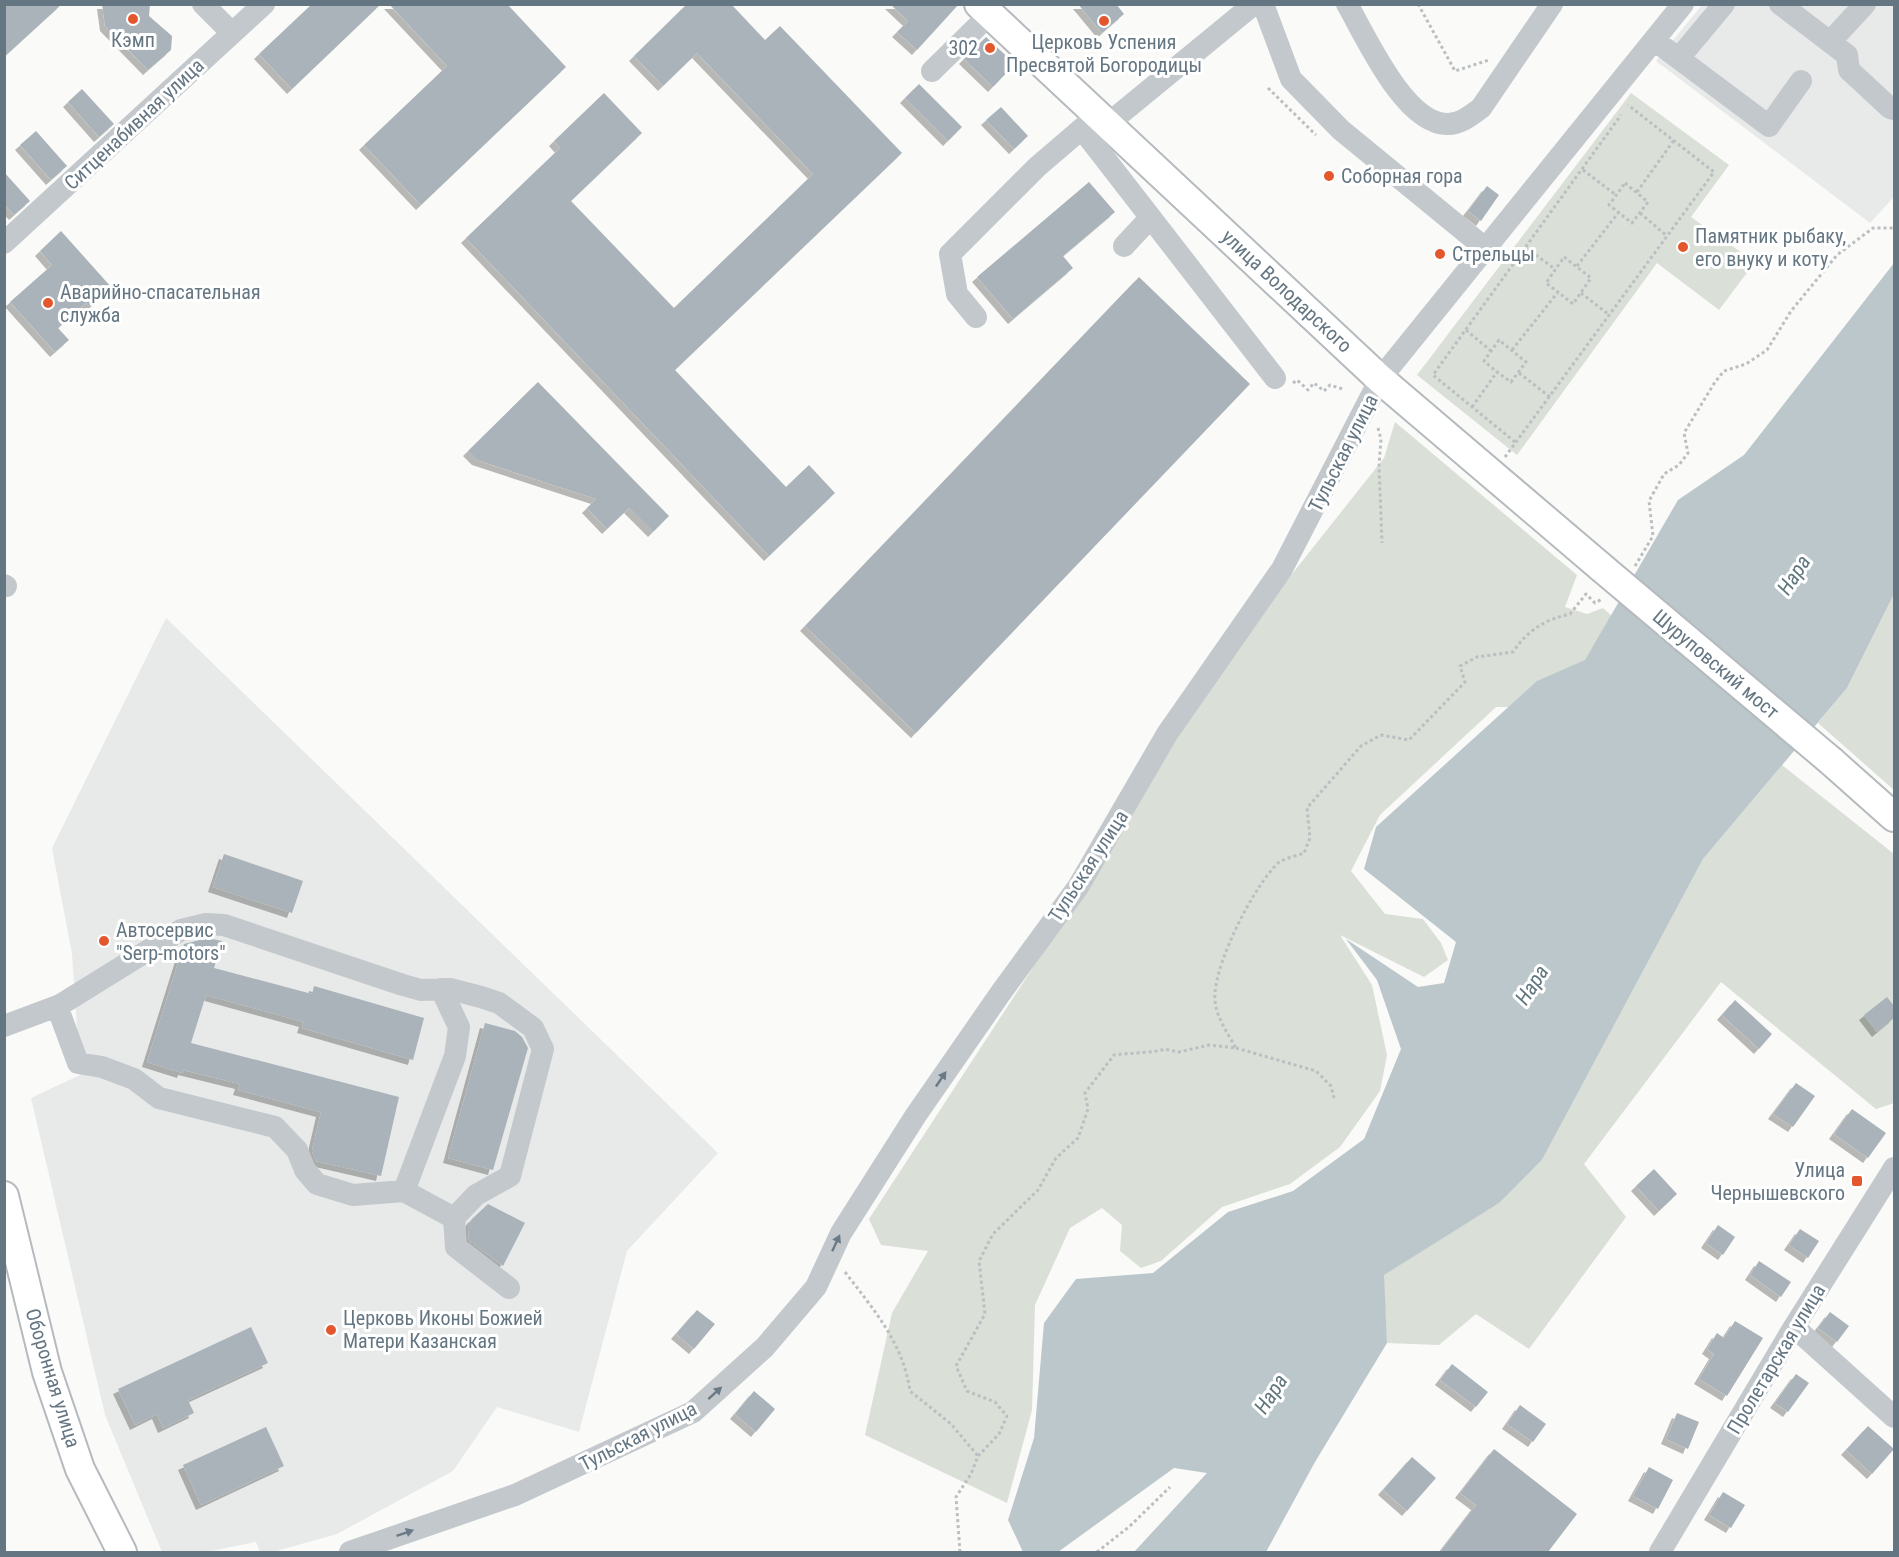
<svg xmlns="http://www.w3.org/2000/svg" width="1899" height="1557" font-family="'Roboto Condensed',sans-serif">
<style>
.built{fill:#e8e9e9}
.green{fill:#dadfd7}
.water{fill:#bbc7cb}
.building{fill:#aab3b9;filter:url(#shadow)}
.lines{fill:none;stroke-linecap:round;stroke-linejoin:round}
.major-casing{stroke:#b5babe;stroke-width:32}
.path{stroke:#bbbfc2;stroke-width:3;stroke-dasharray:3 3;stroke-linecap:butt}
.minor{stroke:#c3c8cc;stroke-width:22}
.major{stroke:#fff;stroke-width:28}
.major-bridge-casing{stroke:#b5babe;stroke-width:32;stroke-linecap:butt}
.major-bridge{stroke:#fff;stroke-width:28}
.oneway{fill:#6a7a87}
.poi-dot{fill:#e4572e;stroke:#fff;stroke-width:2}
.labels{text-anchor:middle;stroke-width:6;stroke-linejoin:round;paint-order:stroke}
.poi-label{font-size:20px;fill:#657683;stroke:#fff;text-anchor:start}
.street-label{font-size:20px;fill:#657683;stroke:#fff}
.water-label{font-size:21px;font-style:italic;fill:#60757c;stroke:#fff}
</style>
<defs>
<filter id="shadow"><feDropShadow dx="-5" dy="5" stdDeviation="0" flood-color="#0004"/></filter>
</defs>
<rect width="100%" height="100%" fill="#fafaf8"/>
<!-- built -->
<path class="built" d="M1702,5H1894V197L1870,223L1656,61Z
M166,618L718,1153L627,1251L579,1432L497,1407L453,1471L337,1534L273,1552H260L256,1542L206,1552H162L105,1415L31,1098L80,1075L72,954L52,848Z"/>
<!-- green -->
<path class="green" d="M1631,93L1729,165L1691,217L1755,262L1719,310L1657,263L1517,455L1417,375Z
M1395,422L1577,575L1565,607L1587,614L1603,608L1640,642L1550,707H1496L1380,815L1351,871L1385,914L1423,919L1441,943L1448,960L1424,977L1340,935L1372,985L1387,1055L1380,1091L1340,1147L1290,1184L1222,1207L1161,1261L1141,1268L1120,1251L1122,1225L1102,1208L1070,1228L1035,1305L1032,1410L1007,1503L865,1435L892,1313L928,1251L881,1245L869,1219L1133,814L1185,717L1269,603L1384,458Z
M1894,594V790L1818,723L1847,688Z
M1782,765L1894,854V1103L1876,1109L1721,982L1584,1164L1626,1217L1529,1349L1476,1314L1439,1345L1387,1343L1383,1275L1498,1203L1542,1160L1703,859Z"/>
<!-- water -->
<path class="water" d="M1894,263V594L1847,688L1703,859L1542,1160L1499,1203L1384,1275L1387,1343L1315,1462L1266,1552H1134L1207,1473L1174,1468L1058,1552H1023L1008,1520L1034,1438L1044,1323L1076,1279L1153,1273L1228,1212L1293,1191L1364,1139L1401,1049L1377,980L1346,939L1418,987L1444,983L1456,942L1364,869L1376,827L1537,681L1585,660L1678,500L1744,455Z"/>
<!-- building -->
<path class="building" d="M4,4H62L4,57Z
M102,4H150L149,16L172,36L171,50L148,70L105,26Z
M312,4H381L292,89L259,54Z
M389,4H507L566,67L421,205L364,145L447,66Z
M687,4H731L765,40L780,26L902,153L675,370L786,487L809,465L835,493L769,556L466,238L560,148L554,141L604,93L642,133L571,201L674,308L813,174L697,53L663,86L634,56Z
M890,4H959L917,50L897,32L908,21Z
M1078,4H1116L1124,14L1102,33Z
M986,37L1015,64L993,87L964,59Z
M919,84L962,127L948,141L905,98Z
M82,89L114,124L99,137L68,102Z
M1001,107L1028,136L1014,149L986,120Z
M36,131L67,166L51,180L20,145Z
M4,172L30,201L14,215L4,204Z
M1089,182L1115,212L1063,256L1073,268L1013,319L977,277Z
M1487,186L1499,195L1481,221L1468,211Z
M61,231L112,288L90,307L86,303L58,328L69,340L55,352L10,302L52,265L40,251Z
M1139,277L1250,384L916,733L805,626Z
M538,382L669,516L653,532L629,508L607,529L587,508L596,499L477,460L468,451Z
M224,854L303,881L292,913L213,887Z
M207,938L222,941L214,968L312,994L314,986L424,1018L413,1060L302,1028L304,1022L206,995L191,1043L399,1097L381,1176L316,1161L312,1151L321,1112L238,1090L240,1084L183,1070L182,1073L147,1062L184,944Z
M1887,997L1894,1006V1018L1877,1032L1864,1015Z
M1735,1000L1772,1034L1759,1049L1722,1015Z
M485,1023L515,1031L522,1037L528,1048L493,1170L448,1158Z
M1796,1083L1815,1096L1793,1127L1773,1114Z
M1852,1109L1886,1133L1868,1158L1834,1134Z
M1654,1169L1677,1194L1659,1211L1636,1186Z
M488,1204L525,1223L503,1266L469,1240L468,1226L472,1219Z
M1718,1225L1735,1237L1723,1255L1706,1243Z
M1800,1229L1819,1241L1808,1258L1789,1245Z
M1759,1261L1791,1282L1781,1297L1750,1275Z
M697,1310L715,1324L694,1349L676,1334Z
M1830,1312L1849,1326L1837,1342L1818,1328Z
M1735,1321L1763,1338L1727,1396L1699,1379L1714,1354L1707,1349L1717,1333L1724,1338Z
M251,1327L268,1363L188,1400L194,1413L163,1428L157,1414L135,1425L118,1389Z
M1452,1364L1488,1392L1476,1407L1440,1380Z
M1796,1374L1809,1383L1788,1412L1775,1403Z
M754,1391L775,1409L756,1432L735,1414Z
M1520,1405L1546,1424L1533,1442L1507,1424Z
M1677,1413L1699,1422L1688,1449L1666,1439Z
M1868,1426L1894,1449L1872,1474L1846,1450Z
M266,1427L284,1466L201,1505L183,1465Z
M1494,1449L1577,1514L1548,1552H1440L1476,1505L1460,1493Z
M1412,1457L1436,1478L1407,1511L1383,1490Z
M1649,1467L1673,1480L1658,1509L1633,1496Z
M1723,1492L1745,1505L1731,1528L1709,1515Z"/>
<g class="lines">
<!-- major casing -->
<g class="major-casing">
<path id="major" d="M979,4L1380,379L1602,568
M1831,761L1894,817
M4,1196L47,1372L80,1469L122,1552"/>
</g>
<!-- path -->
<path class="path" d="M1418,4L1455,71L1489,60
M1268,88L1316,135
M1583,170L1616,195
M1625,183L1648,202L1632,223L1609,205Z
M1637,192L1674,140
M1640,213L1667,236
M1526,248L1555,269
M1577,266L1618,213
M1581,293L1608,314
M1466,330L1491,351
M1512,350L1558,292L1573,304L1591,278L1564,257L1546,283L1558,292
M1519,373L1550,397
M1293,383L1297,380L1308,390L1314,383L1324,391L1330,385L1343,389
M1472,407L1497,372L1511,382L1526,362L1499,340L1484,361L1497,372
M1378,428L1381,439L1379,466L1382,543
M1515,442L1433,375L1621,115
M1505,457L1714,172L1628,105
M1635,566L1653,536L1649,501L1664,474L1679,465L1688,453L1684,433L1715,382L1724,371L1746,364L1767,350L1791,311L1837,255L1873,228H1894
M1236,1048L1316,1071L1331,1086L1334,1098
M845,1272C874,1310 903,1343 910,1391L951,1424L978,1456
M960,1552L956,1497L971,1474L978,1456L999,1434L1007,1416L995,1402L967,1391L956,1366L985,1314L979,1261L993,1234L1038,1190L1056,1158L1078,1138L1088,1109L1085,1093L1114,1055C1125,1053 1157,1053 1164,1049L1179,1052L1209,1045L1236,1048C1227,1032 1213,1013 1215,993C1217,959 1254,886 1278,863C1285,858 1296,856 1304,853L1310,838L1307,808L1361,746L1381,735L1409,740L1465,682L1460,666L1477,657L1513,652C1528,630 1544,620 1570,614L1586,594L1595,603L1602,599
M1097,1552L1130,1526L1170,1487"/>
<!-- minor -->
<path class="minor" d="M203,4L232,33
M1263,4L1291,79L1341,130L1485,248
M1347,4C1366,37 1405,125 1448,124C1461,124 1471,115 1481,108L1552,4
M1780,4L1847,55L1849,70L1890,108L1894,109
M1654,40L1769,126L1801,81
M1830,42L1865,4
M1679,58L1724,4
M932,71L990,14
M1109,123L1254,4
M1082,129L1275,378
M4,243L264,4
M1124,246L1150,218
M976,317L957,294L950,254L1037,167L1093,119
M4,585L6,586
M57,1006L78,1063L102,1067L134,1079L159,1098L275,1127L297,1150L305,1170L317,1184L353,1195L404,1191L454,1218L456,1247L509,1288
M4,1026L60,1005L181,930L206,924L224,925L403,985L421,990L450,989L481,997L499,1003L533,1028L543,1049L510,1176L476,1195L454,1218
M404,1191L455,1056L459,1027L441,989
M1794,1327L1894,1417
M350,1552L515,1495L693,1412L765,1347L816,1287L841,1233L916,1115L1002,991L1078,887L1167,734L1282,569L1380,379L1683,4
M1660,1552L1794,1327L1894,1168"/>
<!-- major -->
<use href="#major" class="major"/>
<!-- major-bridge casing -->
<g class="major-bridge-casing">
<path id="major-bridge" d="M1602,568L1831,761"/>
</g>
<!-- major-bridge -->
<use href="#major-bridge" class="major-bridge"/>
</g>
<!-- one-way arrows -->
<defs><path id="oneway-solid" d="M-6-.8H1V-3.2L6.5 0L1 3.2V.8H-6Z" transform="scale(1.5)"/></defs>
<g class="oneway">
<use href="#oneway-solid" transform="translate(941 1079) rotate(-56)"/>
<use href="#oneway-solid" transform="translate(836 1243) rotate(-65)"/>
<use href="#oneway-solid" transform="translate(715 1393) rotate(-42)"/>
<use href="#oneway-solid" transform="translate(405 1533) rotate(-19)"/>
</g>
<!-- markers -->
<g class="poi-dot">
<circle cx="133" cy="19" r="6"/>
<circle cx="1104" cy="21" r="6"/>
<circle cx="990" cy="48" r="6"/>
<circle cx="1329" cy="176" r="6"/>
<circle cx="1683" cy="247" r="6"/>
<circle cx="1440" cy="254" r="6"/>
<circle cx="48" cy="303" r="6"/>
<circle cx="104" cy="941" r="6"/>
<rect x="1851" y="1175" width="12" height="12" rx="3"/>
<circle cx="331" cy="1330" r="6"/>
</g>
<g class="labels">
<!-- poi labels -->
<g class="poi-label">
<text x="133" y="47" text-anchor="middle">Кэмп</text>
<text x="1104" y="49" text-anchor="middle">Церковь Успения<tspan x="1104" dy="23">Пресвятой Богородицы</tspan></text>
<text x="978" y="55" text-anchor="end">302</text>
<text x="1341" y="183">Соборная гора</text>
<text x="1695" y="243">Памятник рыбаку,<tspan x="1695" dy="23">его внуку и коту</tspan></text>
<text x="1452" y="261">Стрельцы</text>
<text x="60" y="299">Аварийно-спасательная<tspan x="60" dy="23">служба</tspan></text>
<text x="116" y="937">Автосервис<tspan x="116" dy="23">"Serp-motors"</tspan></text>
<text x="1845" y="1177" text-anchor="end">Улица<tspan x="1845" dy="23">Чернышевского</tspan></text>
<text x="343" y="1325">Церковь Иконы Божией<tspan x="343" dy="23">Матери Казанская</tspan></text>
</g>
<!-- street labels -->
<g class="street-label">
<text transform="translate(134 124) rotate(-43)" y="7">Ситценабивная улица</text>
<text transform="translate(1287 291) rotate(43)" y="7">улица Володарского</text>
<text transform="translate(1343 453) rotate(-63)" y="7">Тульская улица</text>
<text transform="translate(1716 664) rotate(40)" y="7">Шуруповский мост</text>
<text transform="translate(1088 866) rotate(-57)" y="7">Тульская улица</text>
<text transform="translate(1776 1359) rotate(-59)" y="7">Пролетарская улица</text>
<text transform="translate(53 1378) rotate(73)" y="7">Оборонная улица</text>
<text transform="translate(638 1436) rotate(-27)" y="7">Тульская улица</text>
</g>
<!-- water labels -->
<g class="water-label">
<text transform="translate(1794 575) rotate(-57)" y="7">Нара</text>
<text transform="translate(1532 985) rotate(-57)" y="7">Нара</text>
<text transform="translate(1271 1394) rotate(-57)" y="7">Нара</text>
</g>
</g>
<!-- border -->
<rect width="1899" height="1557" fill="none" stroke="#657683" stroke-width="12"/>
</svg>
